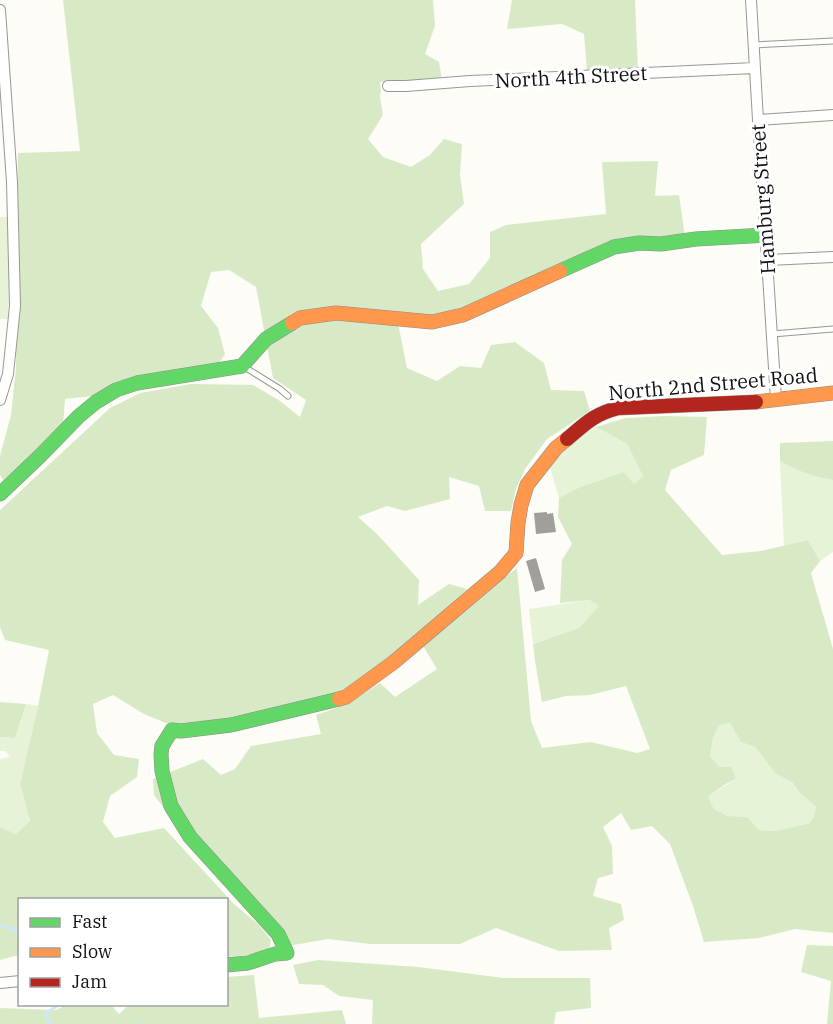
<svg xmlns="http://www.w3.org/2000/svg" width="833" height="1024" font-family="'IBM Plex Serif',serif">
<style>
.green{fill:#e7f3d7}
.forest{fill:#d8eac5;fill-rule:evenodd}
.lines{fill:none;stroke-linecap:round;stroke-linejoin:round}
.stream{stroke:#cde8f7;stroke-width:3}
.building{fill:#a19f9c}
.lane-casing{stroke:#979795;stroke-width:7}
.street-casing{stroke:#979795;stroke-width:12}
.fast-casing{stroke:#8e8d8b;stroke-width:15}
.slow-casing{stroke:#8e8d8b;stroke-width:15}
.jam-casing{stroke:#8e8d8b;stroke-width:15}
.lane{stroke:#fffffe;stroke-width:5}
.street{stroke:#fffffe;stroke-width:10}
.fast{stroke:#63d668;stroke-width:14}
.slow{stroke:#ff974d;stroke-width:14}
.jam{stroke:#b3261e;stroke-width:14}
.labels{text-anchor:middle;stroke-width:6;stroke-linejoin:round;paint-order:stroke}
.street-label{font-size:20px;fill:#111;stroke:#fff}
</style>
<rect width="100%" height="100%" fill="#fdfcf7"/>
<!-- green -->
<path class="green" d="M0,217H10L8,319H0Z
M596,427L627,444L643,476L634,485L624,472L580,487L559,498L548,461L572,441Z
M780,461C797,471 813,477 833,480V552L820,561L808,540L784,546Z
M591,600L599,606L579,628L533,644L529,609Z
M26,704L38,706L20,784L30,821L16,834L0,827V759L10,757L5,751H0V737L15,738Z
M730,723L741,742L755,747L776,774L792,782L800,793L816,807L814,816L810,823L776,831L759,830L747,817L728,816L714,809L708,796L736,779L719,768L710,756L713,738L718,725Z"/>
<!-- forest -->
<path class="forest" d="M63,0H433L435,26L425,54L439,62L442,80L380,82L381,91L380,97L383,115L368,139L383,157L411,167L430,155L444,139L462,144L460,175L464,204L421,244L423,269L438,291L469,284L490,258V232L506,225L606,214L602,162L658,161L655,196L679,195L685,237L644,243L504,290L446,314L398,323L407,368L437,381L460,366L481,368L491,345L515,342L544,363L551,390L584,391L590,411L547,439L525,469L516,489L511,511H485L479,486L449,477L450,499L405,511L387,506L358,517L378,535L419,580L418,605L449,584L468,589L366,679L336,695L292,710L173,726L144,714L113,695L93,704L97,733L114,755L139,759L137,777L110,796L103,822L115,838L164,828L234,904L259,925L271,940L269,953L227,957L226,900H20L19,955L0,960V827L16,834L30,821L20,784L38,706L49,650L5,640L0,627V510L110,408L140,393L191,384L253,385L280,401L300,417L306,400L273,378L256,287L229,270L211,272L201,306L218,328L225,354L215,369L101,395L65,399L63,425L49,449L3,480L0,475V456L11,415L16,368L18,153L80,151Z
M512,0H635L638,70L587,72L584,34L562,24L507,29Z
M664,416L707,417L704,455L671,470L665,490L722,555L761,551L808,540L820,561L811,573L833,649V933L795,929L759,938L704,942L693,906L670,844L652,826L631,830L621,813L603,827L612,846L613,874L598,878L593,896L621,904L624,920L609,928L612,950L559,951L496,928L460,944H371L328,939L288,946L175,823L154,795L153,779L203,759L221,775L235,769L251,746L321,734L316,715L348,704L380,683L395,697L437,669L423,646L502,579L517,568L531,721L542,748L591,742L637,753L650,749L626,686L590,695L566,696L542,702L535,661L533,644L579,628L599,606L590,600L560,603L562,560L572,544L558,517L559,498L580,487L624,472L634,484L643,476L627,444L596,427L626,418ZM730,723L741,742L755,747L776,774L792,782L800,793L816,807L814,816L810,823L776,831L759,830L747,817L728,816L714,809L708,796L726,784L736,779L731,767H719L710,756L713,738L719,725Z
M833,441V480C813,477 797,471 780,461V443Z
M0,702L26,704L15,738L0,737Z
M807,945L833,946V1024H827L831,981L801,972Z
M318,960L418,967L504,978H590L591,1008L556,1012L554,1024H372L373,1000L339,996L323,985L299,984L293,965Z
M254,975L259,1018L342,1010L346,1024H0V1008L56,1010L66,1005L110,1004L119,1014L129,1005L226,1004L227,977Z"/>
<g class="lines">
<!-- stream -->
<path class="stream" d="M0,925L20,931
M52,1024L50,1023L45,1014L57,1006V1004
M138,1024H141"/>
</g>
<!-- building -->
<path class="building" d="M547,512V514L553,513L556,532L536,534L534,513Z
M536,558L545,589L535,592L526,561Z"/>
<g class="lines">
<!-- lane casing -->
<g class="lane-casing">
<path id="lane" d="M753,45L833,41
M772,334L833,329
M243,366L280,389L288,396"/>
</g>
<!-- street casing -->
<g class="street-casing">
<path id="street" d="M751,0L758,120L776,399
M0,10L12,182L15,306L8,374L0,400
M388,86H406L470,81L755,68
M758,120L833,115
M768,260L833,257
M0,983L20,981"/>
</g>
<!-- fast casing -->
<g class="fast-casing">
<path id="fast" d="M560,271L614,247L639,243L661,244L696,239L766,235
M0,494L40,456L79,416L96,402L116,390L137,383L242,366L266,339L292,323
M226,965L248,963L275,954L287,953L278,934L190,837L171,806L162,771L161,754L162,746L172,730L181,731L231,725L339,699"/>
</g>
<!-- slow casing -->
<g class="slow-casing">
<path id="slow" d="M292,323L300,318L336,313L432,322L463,315L560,271
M756,402L833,393
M339,699L346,697L394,662L500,572L516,553L518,523L521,505L527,485L556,448L567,439"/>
</g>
<!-- jam casing -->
<g class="jam-casing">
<path id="jam" d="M567,439C585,424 594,414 618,408L756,402"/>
</g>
<!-- lane -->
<use href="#lane" class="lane"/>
<!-- street -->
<use href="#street" class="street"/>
<!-- fast -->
<use href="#fast" class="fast"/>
<!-- slow -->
<use href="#slow" class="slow"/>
<!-- jam -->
<use href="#jam" class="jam"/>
</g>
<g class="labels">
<!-- street labels -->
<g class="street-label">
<text transform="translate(571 77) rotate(-3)" y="7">North 4th Street</text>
<text transform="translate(763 199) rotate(-94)" y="7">Hamburg Street</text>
<text transform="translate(713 384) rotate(-5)" y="7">North 2nd Street Road</text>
</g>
</g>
<!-- legend -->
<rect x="18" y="898" width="210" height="108" fill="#ffffff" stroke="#a0a0a0" stroke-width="1.5"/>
<rect x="30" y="918" width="30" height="9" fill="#63d668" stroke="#a0a0a0" stroke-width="1.5"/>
<text x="72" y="928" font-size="18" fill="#111111">Fast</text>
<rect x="30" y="948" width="30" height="9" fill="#ff974d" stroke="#a0a0a0" stroke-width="1.5"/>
<text x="72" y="958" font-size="18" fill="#111111">Slow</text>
<rect x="30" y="978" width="30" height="9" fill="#b3261e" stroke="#a0a0a0" stroke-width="1.5"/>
<text x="72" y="988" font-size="18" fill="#111111">Jam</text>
</svg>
